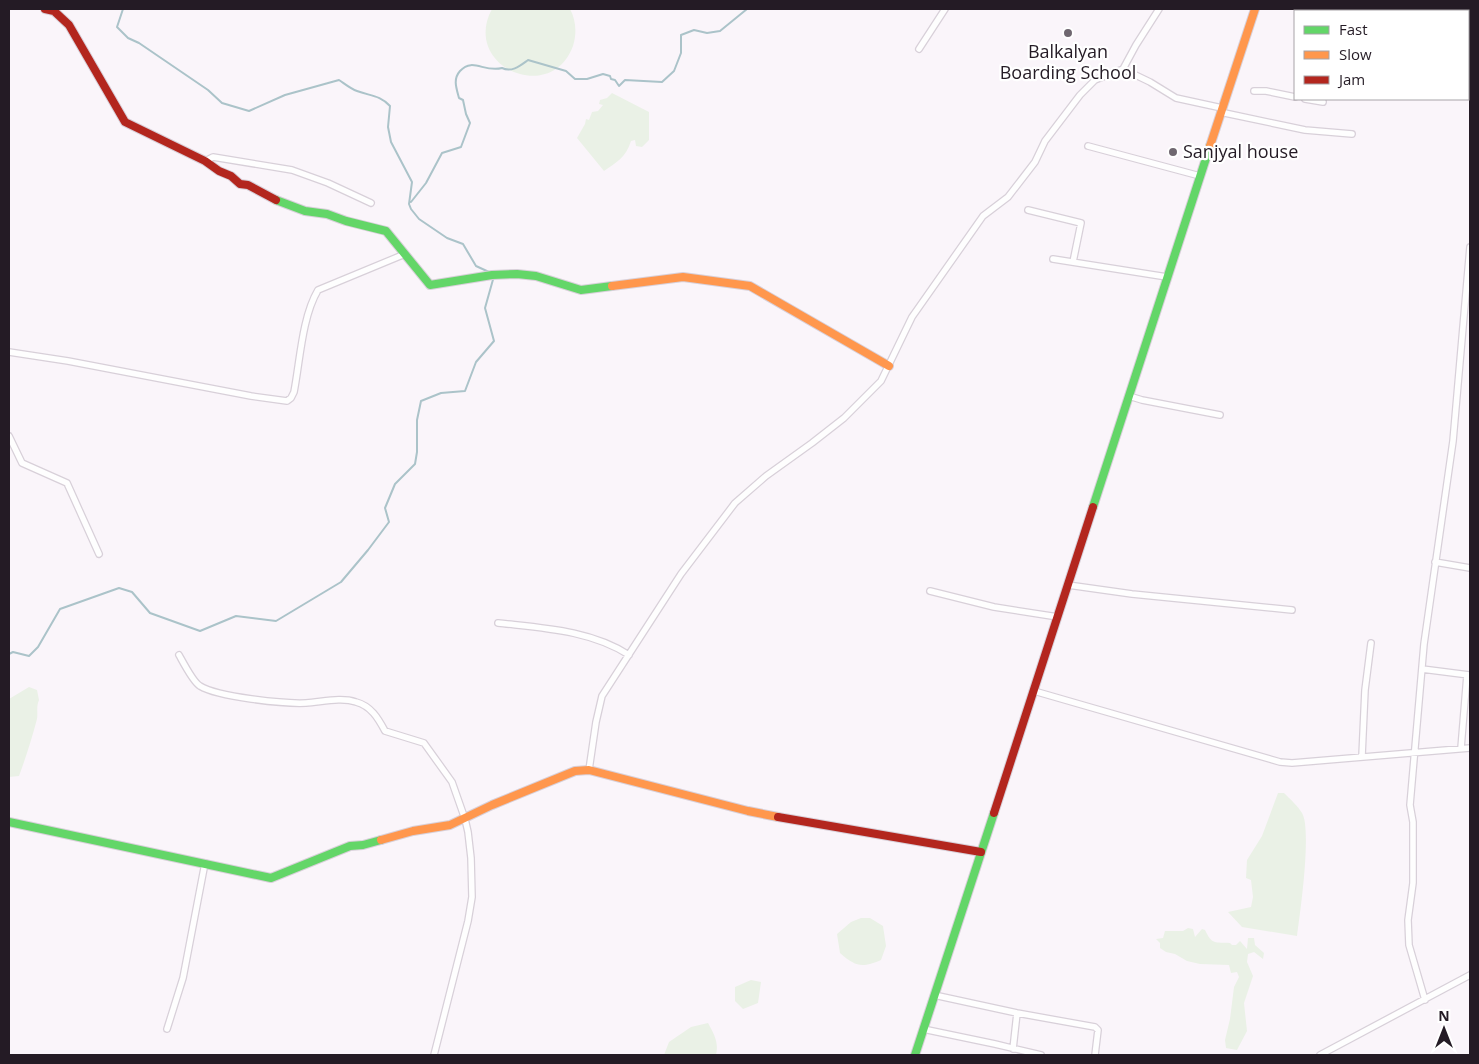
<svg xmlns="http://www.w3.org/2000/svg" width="1479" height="1064" font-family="'Open Sans',sans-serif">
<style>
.green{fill:#eaf1e6}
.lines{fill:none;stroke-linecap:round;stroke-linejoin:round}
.stream{stroke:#abc3c9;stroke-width:2}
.street-casing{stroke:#d8d0d9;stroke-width:8}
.fast-casing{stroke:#d8d0d9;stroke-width:10}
.slow-casing{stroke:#d8d0d9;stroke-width:10}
.jam-casing{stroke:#d8d0d9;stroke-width:10}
.street{stroke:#fefefe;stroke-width:5.5}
.fast{stroke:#63d668;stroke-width:8}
.slow{stroke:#ff974d;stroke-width:8}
.jam{stroke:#b3261e;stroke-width:8}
.poi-dot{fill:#6f6770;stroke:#fff;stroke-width:2}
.labels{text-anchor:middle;stroke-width:4.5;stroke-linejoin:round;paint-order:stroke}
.poi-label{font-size:18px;fill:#241b25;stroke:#fff}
</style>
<rect width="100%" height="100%" fill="#faf5fa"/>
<!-- green -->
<path class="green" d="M492,9H570C576,20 577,33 573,46C551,106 461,66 492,9Z
M612,93L649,112V140L642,147L636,146L635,140L631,141C626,157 617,162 604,171L577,138L585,124L586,119L589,120L592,112L598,111L603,105L599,104L600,100L607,98Z
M29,687L37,690L39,700C36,707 38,712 37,719C32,738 26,757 19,776L9,777V699Z
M1278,793H1284C1290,799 1298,806 1302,813C1312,829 1300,914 1297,936L1242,927L1228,912L1251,907L1253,897L1251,880L1246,878L1247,860L1262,836Z
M861,918H870L883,926L886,946L881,960C862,968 856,967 840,953L837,934L851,922Z
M1188,928L1193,929L1195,937L1202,929L1205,930C1212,945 1215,942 1230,943L1232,945H1236L1240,941L1247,949L1248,938H1254L1255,945L1264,953L1263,959L1254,952L1248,954L1247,962L1253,976L1244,1003L1247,1031L1237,1050L1226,1048L1225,1040L1230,1019L1234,987L1239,977L1237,972L1231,973L1229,965L1200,964L1187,961L1175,954L1166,952L1160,948V943L1156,939L1163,938L1165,931H1183Z
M751,980L761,982L758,1003L743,1009L735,1001V987Z
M708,1023C714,1034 719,1042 716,1055H664L669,1042L691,1027Z"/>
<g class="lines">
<!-- stream -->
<path class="stream" d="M123,9L117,27L128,38L139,43L208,90L222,103L249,111L285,95L339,80C345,84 351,89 357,91C370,96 380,95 390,106L388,127L391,142L412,182L409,204L411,209L419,219L447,238L463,244L476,266L489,272
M411,202L426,183L442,153L461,147L470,123L466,114L463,100L459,98C456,87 453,79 460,71C473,57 484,73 502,68C512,73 521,65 528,60L566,71L575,79H587L603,74L610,76L611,79L615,80L619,86L625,80L662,82L674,71L681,53V35L694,30L707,33L720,31L747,9
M9,654L13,652L29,656L38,647L60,609L119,588L132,592L150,613L200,631L236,616L276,621L341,582L368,550L389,522L385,508L395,484L415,464L417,452V420L421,401L441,393L465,391L476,362L494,341L485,308L494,276"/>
<!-- street casing -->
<g class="street-casing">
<path id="street" d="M1437,11L1438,9
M919,49L945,9
M1468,60L1470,61
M1123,69L1150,82L1176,98L1222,108
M1254,91H1266L1295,97
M1305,99L1323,102
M1220,112L1305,130L1352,134
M1088,146L1200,176
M205,161L213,157L292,170L328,183L371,203
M1028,210L1081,223L1073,262
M1053,259L1167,277
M9,352L68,361L251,396L287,401L291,398L294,392C300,361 302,317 318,290L405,254
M1129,396L1142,400L1220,415
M9,436L22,463L67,483L99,554
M1435,562L1470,568
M1068,585L1132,594L1292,610
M930,591L994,607L1058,617
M498,623C542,628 590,630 629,655
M179,655C183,662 193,682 200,686C218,697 284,704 306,703C322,702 341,697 356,702C371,706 378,718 385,731L424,743L452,782L465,819L468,832L471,858L472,897L468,921L434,1055
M1422,669L1469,675
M1034,691L1280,762L1292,763L1470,748
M1461,748L1467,675
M1362,756L1365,690L1371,643
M589,770L596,722L602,696L681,574L735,503L766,476L812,443L844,418L881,381L912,317L983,216L1008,197L1035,162L1045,141L1080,95L1095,80L1123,69L1136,45L1159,9
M934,995L1017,1013L1095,1027L1098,1030L1095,1055
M1425,1000L1409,945L1408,920L1413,883V822L1410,805L1424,644L1453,441L1470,247
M167,1029L183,978L205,863
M923,1029L995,1044L1041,1055
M1013,1049L1017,1013
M1320,1055L1470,975"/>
</g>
<!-- fast casing -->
<g class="fast-casing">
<path id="fast" d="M276,200L305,211L327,214L346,221L386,231L430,285L492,275L517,274L536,276L581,290L612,286
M1093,507L1210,146
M9,822L271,878L350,846L363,845L381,840
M915,1055L994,813"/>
</g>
<!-- slow casing -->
<g class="slow-casing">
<path id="slow" d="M1210,146L1255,9
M612,286L683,277L750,286L889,366
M381,840L413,831L450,825L492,805L575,771L589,770L748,811L778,817"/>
</g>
<!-- jam casing -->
<g class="jam-casing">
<path id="jam" d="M45,9L54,11L69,25L125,122L205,161L219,171L231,176L240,184L248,185L276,200
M994,813L1093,507
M778,817L981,852"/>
</g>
<!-- street -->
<use href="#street" class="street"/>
<!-- fast -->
<use href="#fast" class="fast"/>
<!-- slow -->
<use href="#slow" class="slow"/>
<!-- jam -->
<use href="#jam" class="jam"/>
</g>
<!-- markers -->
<g class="poi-dot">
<circle cx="1068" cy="33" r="5"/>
<circle cx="1173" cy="152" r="5"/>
</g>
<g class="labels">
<!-- poi labels -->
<g class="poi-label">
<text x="1068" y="58">Balkalyan<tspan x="1068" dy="21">Boarding School</tspan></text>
<text x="1183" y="158" text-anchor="start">Sanjyal house</text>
</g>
</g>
<!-- border -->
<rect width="1479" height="1064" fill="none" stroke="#241b25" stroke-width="20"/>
<!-- legend -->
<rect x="1294" y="10" width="175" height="90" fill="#ffffff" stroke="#a7a4a8"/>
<rect x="1304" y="26" width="25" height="8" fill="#63d668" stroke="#a7a4a8"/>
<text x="1339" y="35" font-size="15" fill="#241b25">Fast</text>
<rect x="1304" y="51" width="25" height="8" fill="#ff974d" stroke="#a7a4a8"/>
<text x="1339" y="60" font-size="15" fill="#241b25">Slow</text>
<rect x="1304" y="76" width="25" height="8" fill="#b3261e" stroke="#a7a4a8"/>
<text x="1339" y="85" font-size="15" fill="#241b25">Jam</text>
<!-- north arrow -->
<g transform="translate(1444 1029)" stroke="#ffffff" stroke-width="4" paint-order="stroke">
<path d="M0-4L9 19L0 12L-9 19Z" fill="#241b25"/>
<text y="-8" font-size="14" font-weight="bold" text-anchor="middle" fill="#241b25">N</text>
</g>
</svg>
